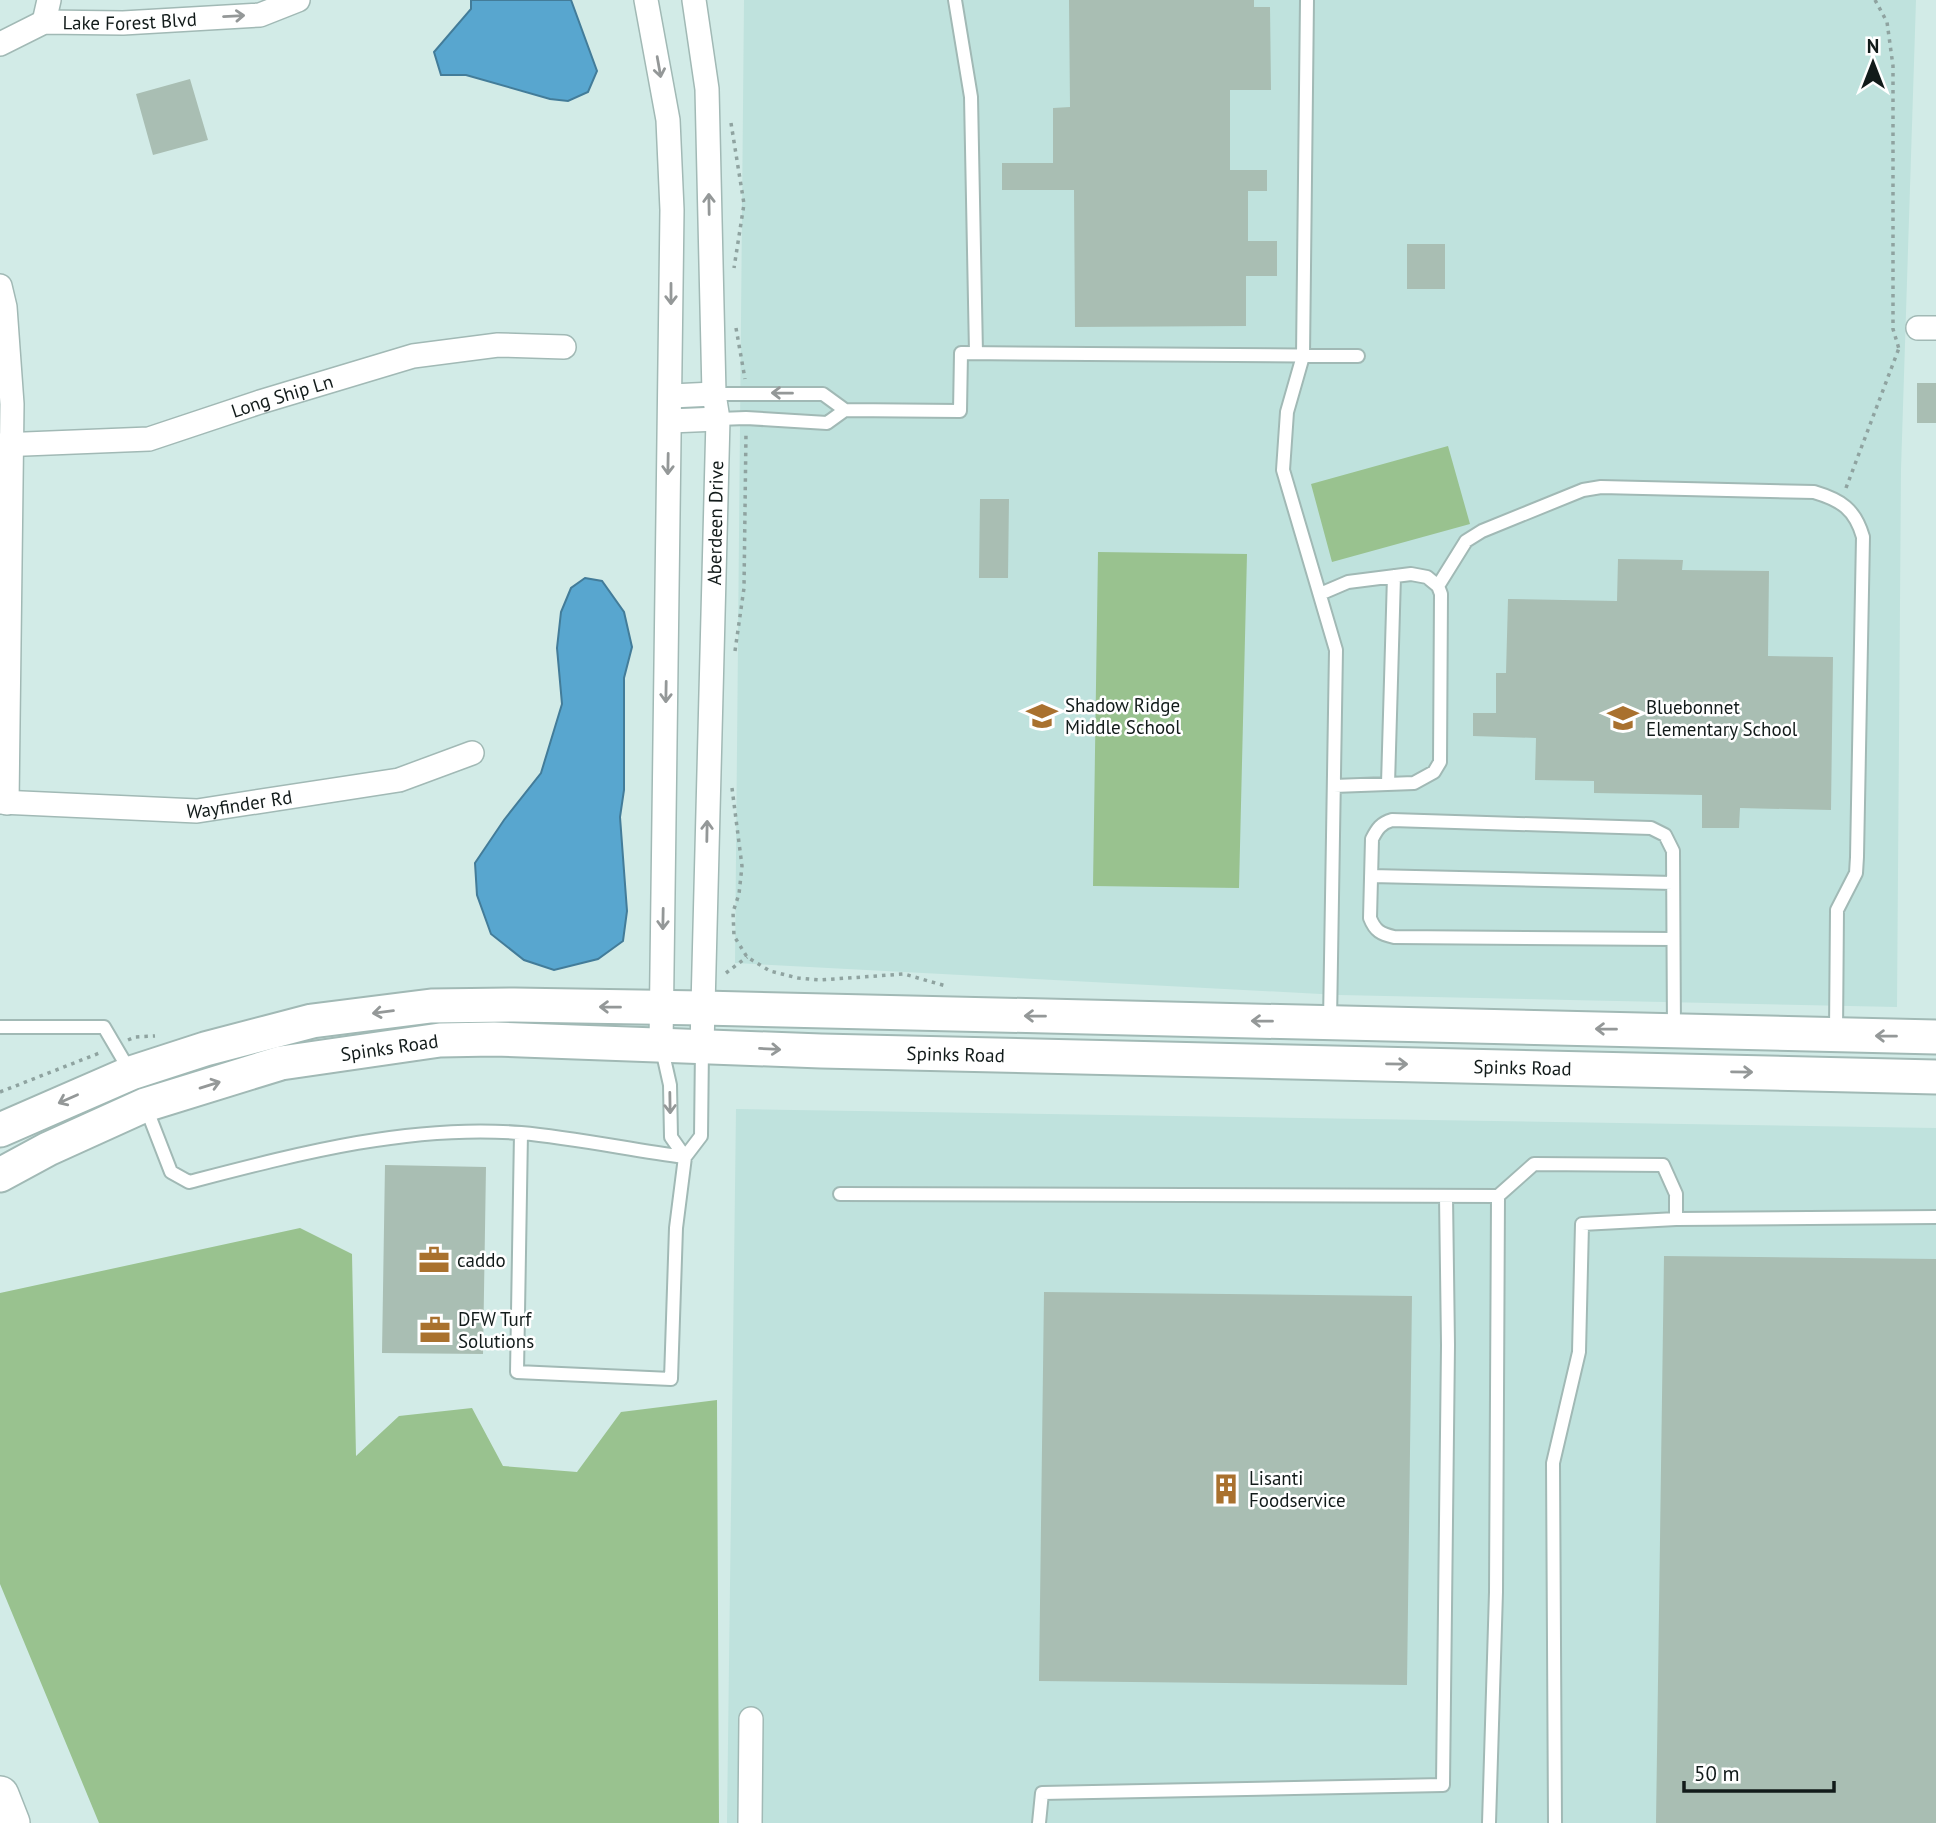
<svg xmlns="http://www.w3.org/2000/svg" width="1936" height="1823" font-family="'PT Sans',sans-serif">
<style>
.built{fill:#bfe2dd}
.green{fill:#99c28f}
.water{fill:#58a6cf;stroke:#437c99;stroke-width:2}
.building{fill:#a9beb3}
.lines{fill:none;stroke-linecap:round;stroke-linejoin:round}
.lane-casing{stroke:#a1b9b5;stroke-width:16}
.street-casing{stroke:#a1b9b5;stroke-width:26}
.secondary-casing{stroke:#a1b9b5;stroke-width:37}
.primary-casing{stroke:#a1b9b5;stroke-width:40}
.path{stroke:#8fa3a0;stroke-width:3.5;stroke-dasharray:3.5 5;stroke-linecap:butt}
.lane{stroke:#fff;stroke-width:12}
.street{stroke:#fff;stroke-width:23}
.secondary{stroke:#fff;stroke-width:33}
.primary{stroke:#fff;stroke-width:37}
.oneway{stroke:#949898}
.labels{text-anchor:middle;stroke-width:5;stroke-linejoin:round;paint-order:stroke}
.street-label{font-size:19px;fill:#121b1a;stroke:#fff}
.poi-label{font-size:19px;fill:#121b1a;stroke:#fff;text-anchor:start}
</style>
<rect width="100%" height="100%" fill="#d2ebe7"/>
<!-- built -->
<path class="built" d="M744,0H1916L1901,469L1897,1007L1339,995L735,963Z
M736,1109L1936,1128V1823H727Z"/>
<!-- green -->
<path class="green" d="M1448,446L1470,524L1332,562L1311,484Z
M1098,552L1247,554L1239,888L1093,886Z
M300,1228L352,1254L356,1456L399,1416L472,1408L503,1466L577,1472L621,1412L717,1400L719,1823H99L0,1584V1293Z"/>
<!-- water -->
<path class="water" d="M471,0H571L597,71L588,92L568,101L550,99L466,75H441L434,52L471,9Z
M585,578L602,581L624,612L632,647L624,678V790L620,817L627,911L623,941L598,959L554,970L524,960L491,934L477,895L475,863L504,820L541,773L562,704L557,648L561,612L571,588Z"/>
<!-- building -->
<path class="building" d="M1069,0H1254V7H1270L1271,90H1230V170H1267V191H1248V241H1277V276H1246V326L1075,327L1074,190H1002V163H1053V108L1070,107Z
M190,79L208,140L153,155L136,94Z
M1407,244H1445V289H1407Z
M1917,383H1936V423H1917Z
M980,499H1009L1008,578H979Z
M1618,559L1683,560L1682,570L1769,571L1768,656L1833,657L1831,810L1740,808L1739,828H1702V795L1594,793V781L1535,780L1536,738L1473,736V713H1496V673H1506L1508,599L1617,601Z
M385,1165L486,1167L483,1354L382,1353Z
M1664,1256L1936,1259V1823H1656Z
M1044,1292L1412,1296L1407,1685L1039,1681Z"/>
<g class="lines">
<!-- lane casing -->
<g class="lane-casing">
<path id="lane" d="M955,0L971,97L976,353
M1307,0L1303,356L1287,412L1283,470L1336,650L1330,1022
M714,394H823L845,410L960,411L961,353L1358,356
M718,419L746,418L827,423L845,410
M1438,586L1466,541L1482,531L1583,490L1601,487L1814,492C1841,500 1855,509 1863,537L1857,857L1856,873L1837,910L1836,1033
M1320,594L1348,582L1411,574L1427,577L1438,586L1441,594L1440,762L1434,772L1414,783L1334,786
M1388,784L1394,576
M1371,876L1673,883
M1673,939L1394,937C1381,934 1375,931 1370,918L1372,839C1377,829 1381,823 1392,820L1651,828L1665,835L1673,851L1674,1031
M0,1027H104L131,1073
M661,1045L670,1085L671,1137L685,1157
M145,1105L171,1172L189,1182C297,1154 409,1124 521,1133C576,1138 631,1150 685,1157
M521,1133L517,1372L671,1379L676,1228L685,1157L701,1136L702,1047
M840,1194L1498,1196L1496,1592L1489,1823
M1498,1196L1534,1164L1663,1165L1676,1194V1219L1582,1224L1579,1352L1553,1463L1555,1823
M1676,1219L1936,1217
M1039,1823L1042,1793L1443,1785L1448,1345L1446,1196"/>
</g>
<!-- street casing -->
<g class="street-casing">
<g id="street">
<path d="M646,0L668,120L672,210L661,1045"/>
<path d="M694,0L707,89L714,394L718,419L702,1046"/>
<path d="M44,22L49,0"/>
<path id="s1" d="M0,44L44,22L123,23L260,15L298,0"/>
<path d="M0,286L5,307L12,404L7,803"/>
<path d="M1918,328H1936"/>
<path d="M671,396L714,394"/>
<path d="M670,421L718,419"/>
<path id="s2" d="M0,445L149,439L260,402L413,356L498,345L564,347"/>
<path id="s3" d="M0,802L197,811L399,780L472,753"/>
<path d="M750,1823L751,1719"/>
</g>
</g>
<!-- secondary casing -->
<g class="secondary-casing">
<g id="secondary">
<path d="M0,1130L131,1073L205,1049L312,1021L431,1006L514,1005L703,1008L1936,1037"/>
<path id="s4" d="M0,1175L48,1149L145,1105L281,1063L440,1040L494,1039L821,1051L1936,1077"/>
</g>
</g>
<!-- primary casing -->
<g class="primary-casing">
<path id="primary" d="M0,1795L11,1823"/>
</g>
<!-- path -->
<path class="path" d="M1875,0L1887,22L1893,66V329L1899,349
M731,123L744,204L734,268
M736,328L745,379
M1846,488L1899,348
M735,651L744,588L746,432
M732,788L742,866L739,894L733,912L734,936L747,957L770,971L798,978L820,980L904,974L946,986
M726,973L747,957
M128,1040L135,1037L155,1036
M0,1092L102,1052"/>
<!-- lane -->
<use href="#lane" class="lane"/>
<!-- street -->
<use href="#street" class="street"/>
<!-- secondary -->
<use href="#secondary" class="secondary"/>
<!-- primary -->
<use href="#primary" class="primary"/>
</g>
<!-- one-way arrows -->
<defs><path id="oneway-shaft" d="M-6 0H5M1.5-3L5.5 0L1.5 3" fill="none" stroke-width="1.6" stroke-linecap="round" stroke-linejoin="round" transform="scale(1.75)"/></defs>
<g class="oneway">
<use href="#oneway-shaft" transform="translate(234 16) rotate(-3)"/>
<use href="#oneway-shaft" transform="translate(659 67) rotate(80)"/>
<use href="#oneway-shaft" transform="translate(709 204) rotate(-91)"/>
<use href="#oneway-shaft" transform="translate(671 294) rotate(90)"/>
<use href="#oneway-shaft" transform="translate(782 393) rotate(-179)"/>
<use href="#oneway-shaft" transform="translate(668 464) rotate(91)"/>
<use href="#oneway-shaft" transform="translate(666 692) rotate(91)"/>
<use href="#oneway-shaft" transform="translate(707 831) rotate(-89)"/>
<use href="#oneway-shaft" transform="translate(663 919) rotate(91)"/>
<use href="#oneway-shaft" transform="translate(610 1007) rotate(-179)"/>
<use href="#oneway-shaft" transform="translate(383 1012) rotate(173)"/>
<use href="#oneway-shaft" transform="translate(1035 1016) rotate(-179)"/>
<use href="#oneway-shaft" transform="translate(1262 1021) rotate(-179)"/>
<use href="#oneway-shaft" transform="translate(1606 1029) rotate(-179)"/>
<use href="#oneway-shaft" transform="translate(1886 1036) rotate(-179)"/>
<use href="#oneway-shaft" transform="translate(770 1049) rotate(3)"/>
<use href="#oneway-shaft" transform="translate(1397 1064) rotate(1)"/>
<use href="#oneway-shaft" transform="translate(1742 1072) rotate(1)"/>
<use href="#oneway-shaft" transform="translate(210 1085) rotate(-17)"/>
<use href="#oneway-shaft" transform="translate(68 1099) rotate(156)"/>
<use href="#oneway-shaft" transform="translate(670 1103) rotate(89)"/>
</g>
<!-- icons -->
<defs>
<g id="school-bare" transform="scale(2.415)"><path d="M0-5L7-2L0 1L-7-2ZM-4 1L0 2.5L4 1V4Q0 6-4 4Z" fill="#a9712e" stroke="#fff" stroke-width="2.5" paint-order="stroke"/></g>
<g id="office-bare" transform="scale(2.415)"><path d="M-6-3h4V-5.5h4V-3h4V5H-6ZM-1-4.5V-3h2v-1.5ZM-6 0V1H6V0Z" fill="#a9712e" stroke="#fff" stroke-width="2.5" paint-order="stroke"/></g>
<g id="building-bare" transform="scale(2.415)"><path d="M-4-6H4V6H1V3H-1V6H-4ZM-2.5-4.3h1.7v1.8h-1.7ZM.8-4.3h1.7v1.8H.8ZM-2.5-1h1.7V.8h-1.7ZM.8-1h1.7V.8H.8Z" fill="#a9712e" stroke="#fff" stroke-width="2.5" paint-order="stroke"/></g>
</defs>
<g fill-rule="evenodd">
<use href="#school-bare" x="1042" y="716"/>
<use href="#school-bare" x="1623" y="718"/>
<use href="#office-bare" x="434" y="1260"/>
<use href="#office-bare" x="435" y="1330"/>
<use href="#building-bare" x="1226" y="1489"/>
</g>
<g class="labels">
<!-- street labels -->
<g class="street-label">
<text dy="7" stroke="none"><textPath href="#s1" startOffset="135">Lake Forest Blvd</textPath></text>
<text dy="7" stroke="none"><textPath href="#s2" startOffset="289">Long Ship Ln</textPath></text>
<text transform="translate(715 523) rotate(-89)" y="7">Aberdeen Drive</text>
<text dy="7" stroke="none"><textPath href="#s3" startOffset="240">Wayfinder Rd</textPath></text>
<text dy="7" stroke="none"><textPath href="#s4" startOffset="413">Spinks Road</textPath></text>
<text dy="7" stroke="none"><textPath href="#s4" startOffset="980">Spinks Road</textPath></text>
<text dy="7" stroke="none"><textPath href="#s4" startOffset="1547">Spinks Road</textPath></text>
</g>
<!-- poi labels -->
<g class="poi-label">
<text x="1065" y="712">Shadow Ridge<tspan x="1065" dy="22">Middle School</tspan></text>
<text x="1646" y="714">Bluebonnet<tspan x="1646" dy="22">Elementary School</tspan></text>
<text x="457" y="1267">caddo</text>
<text x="458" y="1326">DFW Turf<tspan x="458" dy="22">Solutions</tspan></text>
<text x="1249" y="1485">Lisanti<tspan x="1249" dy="22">Foodservice</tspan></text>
</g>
</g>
<!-- north arrow -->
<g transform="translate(1873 63)" stroke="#ffffff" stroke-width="5" paint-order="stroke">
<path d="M0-5L12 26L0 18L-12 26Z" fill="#121b1a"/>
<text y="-10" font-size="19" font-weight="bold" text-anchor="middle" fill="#121b1a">N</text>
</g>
<!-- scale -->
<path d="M1684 1781v10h150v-10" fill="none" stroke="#121b1a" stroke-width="3.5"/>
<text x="1694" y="1781" font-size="21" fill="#121b1a" stroke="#ffffff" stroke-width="5" paint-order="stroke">50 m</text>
</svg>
